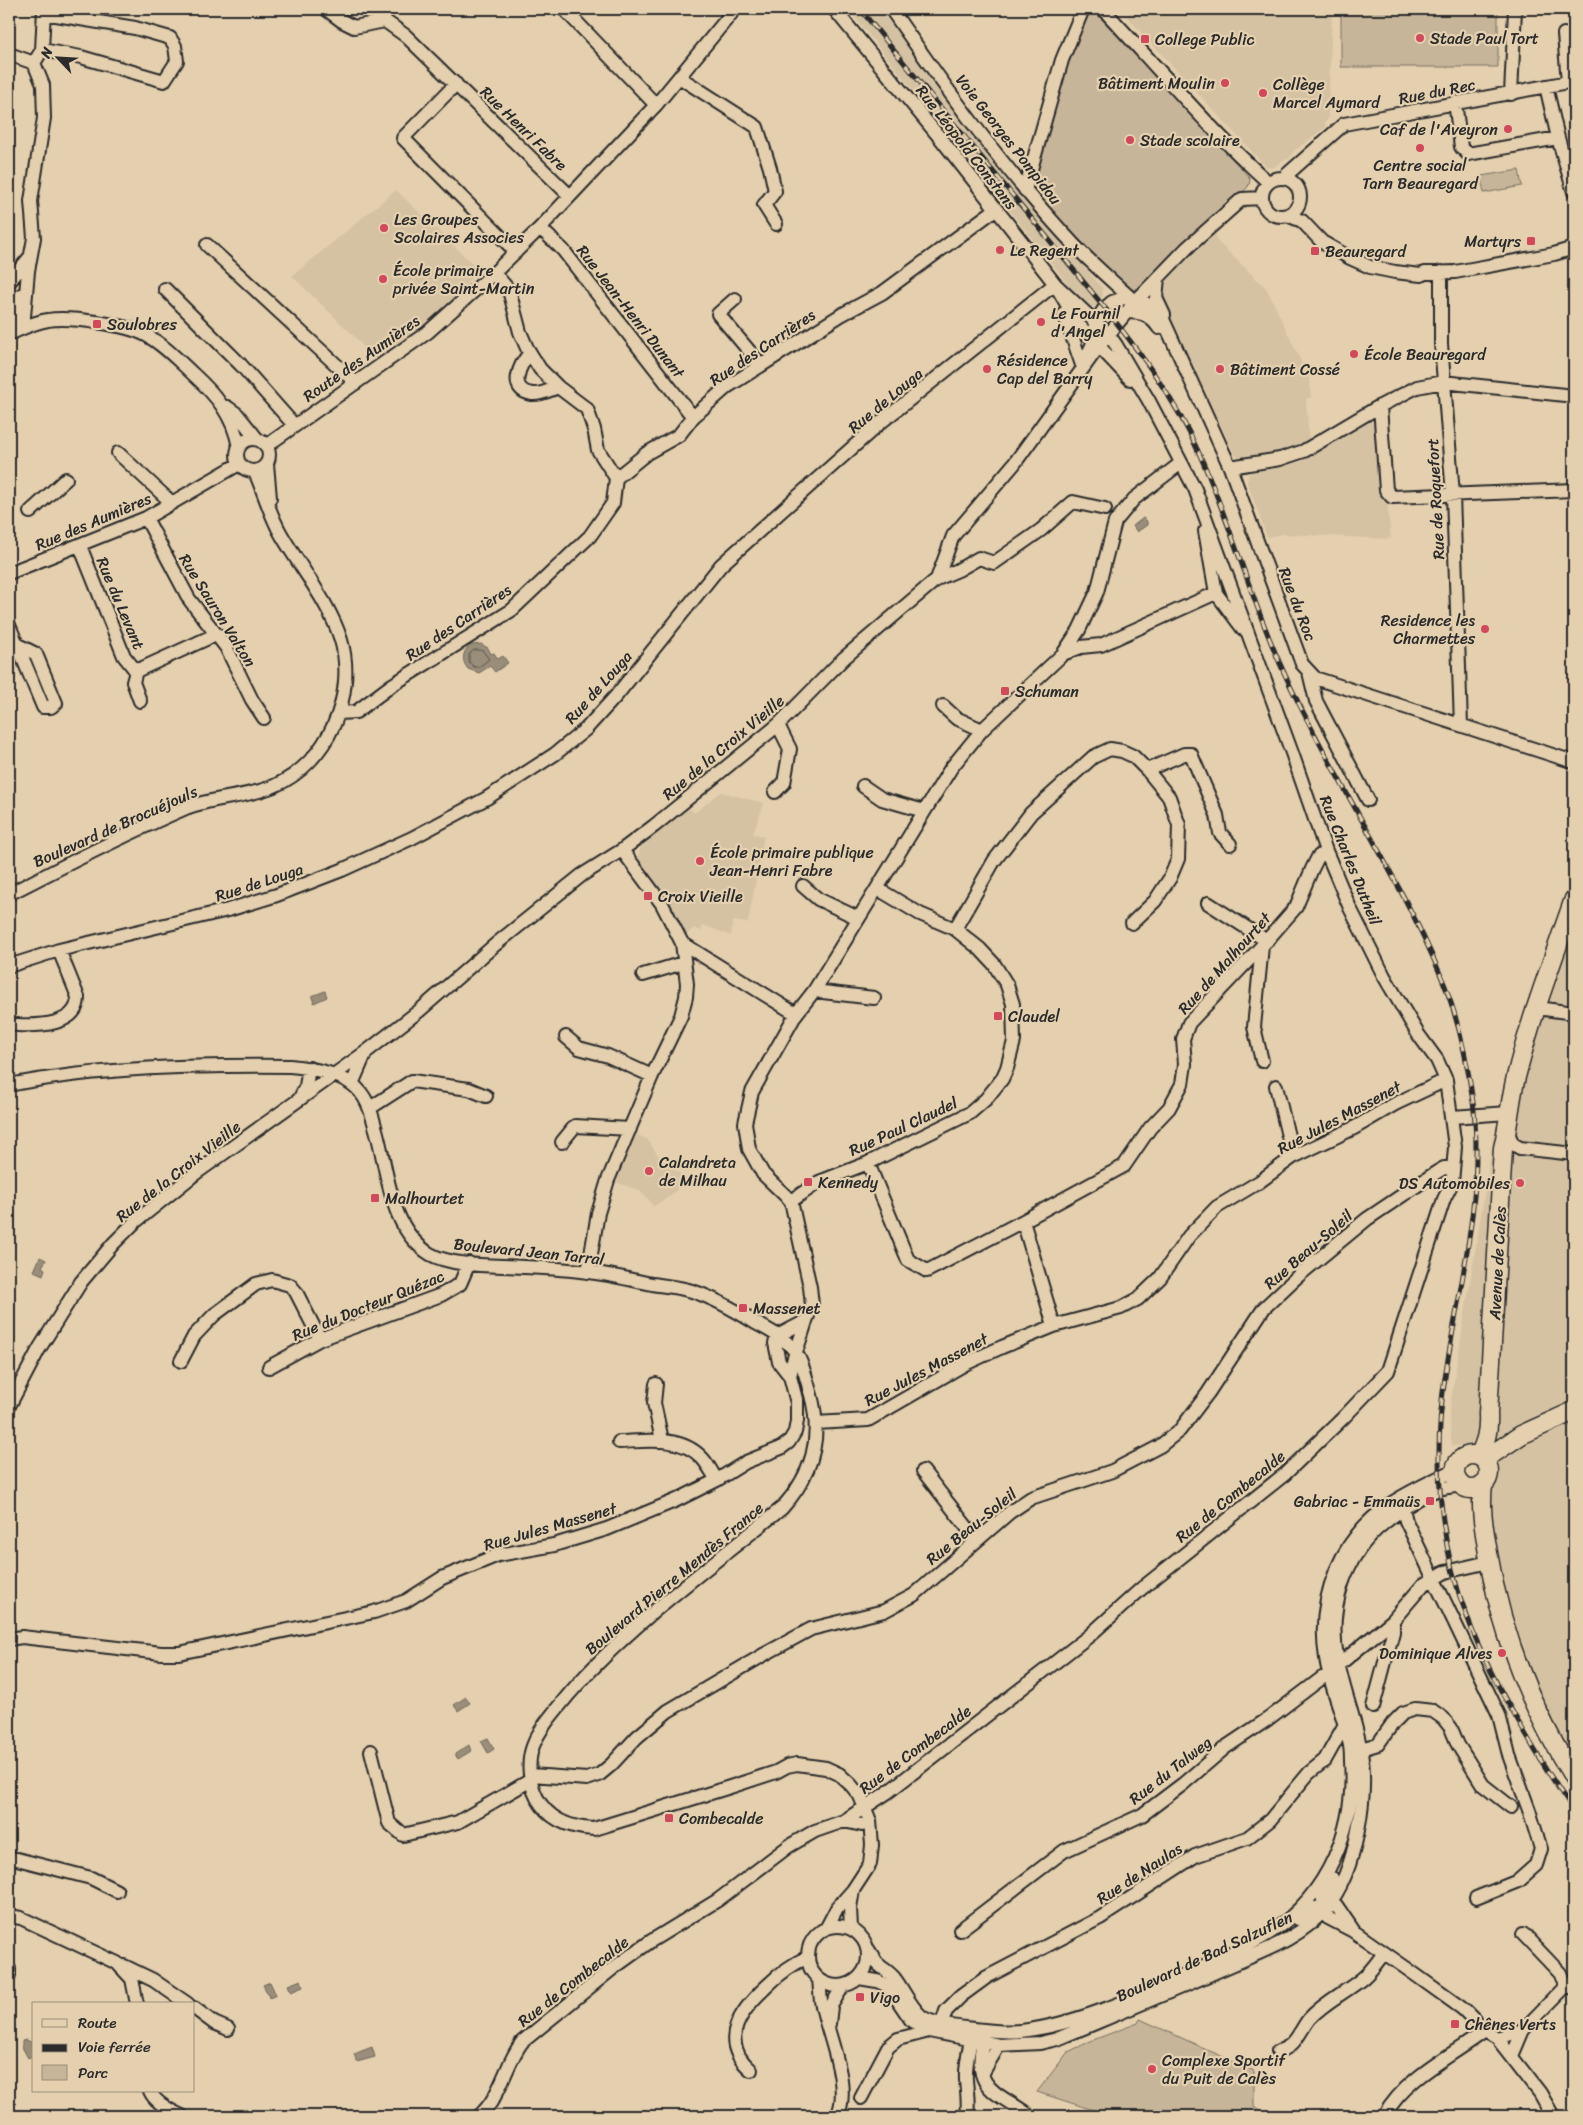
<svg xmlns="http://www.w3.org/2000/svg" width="1583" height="2125" font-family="Sriracha,sans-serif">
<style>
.built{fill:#d4c2a3}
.green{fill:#c6b599;stroke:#787062}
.water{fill:#9a8e7a;stroke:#6e665a}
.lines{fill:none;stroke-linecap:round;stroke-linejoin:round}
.shore{stroke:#57534b;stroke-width:1}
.street-casing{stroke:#2b2b2b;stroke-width:16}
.secondary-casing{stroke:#2b2b2b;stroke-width:21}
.street{stroke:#e4d0ae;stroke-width:12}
.secondary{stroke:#e4d0ae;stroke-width:18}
.rail-casing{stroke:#2b2b2b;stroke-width:5}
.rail{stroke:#e4d0ae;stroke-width:3;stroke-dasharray:9;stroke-linecap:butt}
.poi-dot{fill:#d1495b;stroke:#e4d0ae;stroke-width:2}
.labels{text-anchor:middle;stroke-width:4.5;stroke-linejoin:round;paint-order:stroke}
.poi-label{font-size:16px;fill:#2b2b2b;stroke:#e4d0ae;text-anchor:start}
.street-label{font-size:16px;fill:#2b2b2b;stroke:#e4d0ae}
</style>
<rect width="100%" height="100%" fill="#e4d0ae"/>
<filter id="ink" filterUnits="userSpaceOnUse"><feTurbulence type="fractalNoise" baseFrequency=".02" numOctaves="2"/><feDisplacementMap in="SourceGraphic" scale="10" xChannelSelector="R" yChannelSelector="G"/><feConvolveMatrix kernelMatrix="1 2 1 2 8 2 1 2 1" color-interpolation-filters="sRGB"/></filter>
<g filter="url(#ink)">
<!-- built -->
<path class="built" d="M848,9H881L1021,192L1102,288L1103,295L1098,305L1090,308L1083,305L1054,266Z
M1134,9H1332L1328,119L1324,123L1327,126L1293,152L1289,159L1283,160L1273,168L1266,167L1126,16Z
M396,190L479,270L467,282L468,290L427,329L377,362L354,336L292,276Z
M1216,233V240L1267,289L1309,378L1311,397L1306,399L1309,442L1251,459L1242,460L1235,455L1157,294L1173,272Z
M1377,417L1383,500L1387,501L1391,539L1283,534L1267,537L1247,482L1249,473L1282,467L1303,461Z
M721,792L764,803L753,834L764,836L748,923L733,921L731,936L703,925L701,931L693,928L688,934L680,927L671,908L638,857L641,846L688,807L694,813Z
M1574,903V1767L1530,1678L1489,1526V1458L1474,1445L1452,1446L1449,1413L1494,1134L1533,1026Z
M636,1134L648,1140L663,1163L671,1166L681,1174L683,1178L676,1191L653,1207L649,1200L640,1191L616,1182Z"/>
<!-- green -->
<path class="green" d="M1341,9H1498V67H1341Z
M1092,13L1100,17L1249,177L1250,181L1248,187L1184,244L1143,286C1134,291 1129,291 1121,283L1034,192V186L1055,103L1066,66L1086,16Z
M1519,170L1522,186L1484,193L1481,176Z
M1140,2019L1254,2071V2106L1271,2116H1112L1037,2092L1068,2052L1093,2040L1138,2023Z"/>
<!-- water -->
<path class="water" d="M1143,518L1147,521V525L1137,532L1133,526Z
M481,644L488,648L491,654L494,653L498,659L503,656L508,663L495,672L490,666L479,673L468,669C461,661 462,651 471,645Z
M325,991L327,997L314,1003L312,996Z
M40,1257L46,1260L42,1267L45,1269L43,1275L34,1271Z
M466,1697L470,1703L458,1711L454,1705Z
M488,1738L494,1749L488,1753L481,1741Z
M469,1745L471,1751L458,1759L455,1754Z
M301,1980L303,1987L291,1992L288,1985Z
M270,1982L276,1995L270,1998L263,1985Z
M26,2040L31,2042C30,2047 34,2050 34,2055L28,2058L22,2047V2041Z
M372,2047L375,2057L357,2062L354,2054Z"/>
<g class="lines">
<!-- shore -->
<path class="shore" d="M474,650H482L489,659L479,667H474L469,662V655Z"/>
<!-- street casing -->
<g class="street-casing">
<path id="street" d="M326,9L342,21L354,27L385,21L406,36L569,195
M564,9L656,105
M834,9L945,144L1055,284L1079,325L1130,379
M891,9C948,92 1008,175 1077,248C1095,266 1114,283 1133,300
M1103,9C1157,67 1209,129 1268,182
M1564,34L1568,82
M42,50L81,57L164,81L177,61L175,46L170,38L135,28L44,13
M9,54L34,63
M679,77L757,127L770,168L775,191L764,205L776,224
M456,84L403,138L516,252
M1546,86L1558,138L1574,192
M1511,94L1515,9
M1455,102L1461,147L1468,154L1558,138
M1283,178L1344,124L1574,81
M1262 197a19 19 0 1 1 38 0a19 19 0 1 1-38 0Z
M1025,190L1062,60L1083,9
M1287,215L1302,221L1322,242L1350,258L1370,267L1395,272L1421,275L1425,273L1455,272L1554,254L1574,248
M540,228L563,250L693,417
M207,245L356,383
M1441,272V344L1453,495L1461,725
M494,273L509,290L520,332L527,348L540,369L558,387L587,409L594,429L598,450L616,478
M1158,278L1156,298L1164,315
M9,282L30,257
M165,289L241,365L294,425
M735,299L718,314L761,365
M1126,312C1142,312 1150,315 1159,328
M1064,313L1083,368
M23,328L28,271L34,238L31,201L44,118L43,85L34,63L42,50L44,9
M9,332L21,295
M9,334C21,329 34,322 48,320C69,316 128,325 146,335C164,345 178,360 193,374C216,395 233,415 239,447
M530,353C520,364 507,390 532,394C541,395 550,390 558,387
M1088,354L1094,341L1095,322L1105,308L1112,302L1124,298L1148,304L1162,317L1230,467L1302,664L1315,678L1574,762
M1380,406L1386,490L1392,497L1574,490
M227,407L237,414L258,440
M237 455a16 16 0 1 1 32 0a16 16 0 1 1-32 0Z
M266,446L428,332L494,273L540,228L656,105L735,9
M118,453L172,503
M267,464L270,498
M1230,467L1280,459L1304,451L1380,406L1417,387L1443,382L1574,396
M30,512L66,479
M146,518L189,599L226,647L252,700L264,718
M1205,531L1216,593L1243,629
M80,546L124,656L136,671
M9,573L146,518L239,464
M937,579L958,570L979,558L994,563L1041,530L1073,502L1105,509
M9,625L43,707H51L56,703L36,654L16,644
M1063,654L1081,647L1101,645L1216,593
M136,671L217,634
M136,671L133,682L140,701
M1309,672L1316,701L1368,800
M943,706L956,718L982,730
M340,713L356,712L392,685L512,610L590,536L613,503L616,478L647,453L679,435L693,417L727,387L841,315L882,293L996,209
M1147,770L1184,754H1191L1217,815L1220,833L1230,844
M863,786L882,799L924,811
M775,792L784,783L790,749L778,725
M803,886L818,899L858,918
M9,894C67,864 126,834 186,808C214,797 246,798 274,786C328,763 357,695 341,640C329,602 301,569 281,534C270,515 264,492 255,472
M1208,903L1267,941
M955,929L994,861L1031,813L1093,757L1110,749L1122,751L1133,756L1147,770L1169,797L1179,825L1178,859L1170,878L1155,901L1132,923
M682,943L796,1014
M1262,946L1254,1027L1262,1061
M9,966L59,950L228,910L277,895L342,870L412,838L487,798L555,754L586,729L616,696L721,565L880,423L1055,284
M643,975L683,963
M814,991L874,998
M1537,1008L1574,1013
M17,1025C37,1026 78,1026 78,997L59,950
M566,1037L579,1048L608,1056L652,1076
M352,1084L365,1054
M9,1085C101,1067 196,1065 290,1066C311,1068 335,1072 352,1084C366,1094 371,1111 375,1126C388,1168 388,1228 430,1254C453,1267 496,1265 523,1267C544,1268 566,1269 588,1272C609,1274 631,1280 652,1284C665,1286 679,1287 692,1291C714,1298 735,1310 754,1322C770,1331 786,1338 796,1353C804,1365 807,1382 811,1395C823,1439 812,1475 782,1508C710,1567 631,1623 570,1693C557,1709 540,1727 533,1746C527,1762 529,1783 537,1798C549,1820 570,1828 594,1829L730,1787L776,1772L787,1766L797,1764L826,1768L839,1774L851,1785L860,1796L870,1821L872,1845L870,1864L853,1890L837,1908L827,1927
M1276,1086L1293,1157
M299,1100L306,1086L309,1068
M370,1108L412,1081L469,1089L486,1096
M1452,1117L1508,1113
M1507,1131L1513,1144L1520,1148L1574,1154
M562,1142L575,1126L630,1129
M868,1163L908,1260L927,1271L1023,1221
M791,1201L819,1182L868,1163L970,1113L986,1099L1002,1079L1007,1068L1014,1041L1013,1004L1007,985L994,964L980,949L955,929L920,914L878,889
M588,1272L598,1213L608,1180L652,1076L681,1016L686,997L687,984L682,943L662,904L622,850
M806,1321L812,1305L810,1287L791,1201L763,1174L749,1149L745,1123L752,1092L796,1014L814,991L951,768L982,730L1063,654L1079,630L1097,592L1115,522L1134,499L1181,463
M806,1321C802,1335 797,1348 793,1361C791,1366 792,1371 790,1376L779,1362L775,1343L779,1335Z
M1054,1326L1023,1221L1124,1166L1150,1128L1169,1108L1182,1084L1185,1064L1183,1039L1189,1023L1262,946L1296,907L1312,869L1318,857L1326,851
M181,1361L194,1336L214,1315L256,1284L272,1280L290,1285L296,1292L320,1339
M269,1367L320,1339L441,1295L460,1284L469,1263
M656,1384L654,1403L662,1440
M9,1406L39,1349L81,1282L113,1244L135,1222L196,1173L366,1052L419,1011L496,944L582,875L622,850L654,826L778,725L844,658L937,579L953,536L1014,464L1099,346L1135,302L1187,248L1242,199L1262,198
M816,1423L868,1420L965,1364L1002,1347L1054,1326L1121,1308L1138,1299L1160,1278L1189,1236L1217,1207L1259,1182L1293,1157L1354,1128L1395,1104L1446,1080
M619,1442C646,1441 681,1435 702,1458C708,1464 712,1473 717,1480
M923,1471L977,1540
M1403,1509L1406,1521L1499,1715L1509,1755L1529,1810L1541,1849L1536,1865L1518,1881L1476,1898
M9,1639L22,1637L161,1653H179L374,1612L406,1601L442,1578L498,1555L554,1545L607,1529L677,1500L717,1480L746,1462L781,1448L789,1442L795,1432L797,1421V1403L790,1376
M1341,1663L1393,1620L1423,1585L1445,1572L1489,1562
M1373,1707L1393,1632V1620
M1361,1749L1378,1744L1393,1723L1403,1713L1415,1709L1433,1711L1443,1718L1451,1728L1458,1745L1483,1785L1511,1807
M371,1751L389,1823L403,1835L458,1822L531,1780
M531,1775L587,1779L599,1775L611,1765L637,1737L668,1711L765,1654L811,1629L884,1611L914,1595L1010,1512L1031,1498L1112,1471L1160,1446L1180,1430L1208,1393L1264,1308L1298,1276L1367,1219L1437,1172L1444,1168H1452
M862,1825L844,1821L888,1792L1089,1636L1141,1589L1285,1474L1343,1418L1388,1371L1444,1199L1452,1183L1455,1147L1446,1080L1437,1060L1418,1034L1384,976L1350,908L1326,851L1292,753L1195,489L1149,401L1116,345L1108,334L1055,284
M9,1859H17L91,1878L117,1891
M1332,1878C1318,1901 1322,1894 1328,1918L1353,1931L1406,1968L1463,2009L1485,2031L1497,2038L1540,2093L1553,2116
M9,1916L21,1918L117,1963L132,1979L137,2004
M1298,1919C1315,1902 1317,1911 1336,1905L1353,1930
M808 1956a30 30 0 1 1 60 0a30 30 0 1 1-60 0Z
M851,1928L850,1908L853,1890
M960,1930L1064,1851L1142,1815L1183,1784L1226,1747L1268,1719L1322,1678
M1523,1934L1560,1973L1566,1986
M868,1949C871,1953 873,1958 876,1962C881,1968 890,1972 895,1979C904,1991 910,2006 921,2016C934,2027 1003,2033 1021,2031C1081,2024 1143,1994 1198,1969C1222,1957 1248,1947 1271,1932C1328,1895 1356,1828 1351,1761C1351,1755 1351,1748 1349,1741C1343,1713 1330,1686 1326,1658C1316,1597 1341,1537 1392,1503C1412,1490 1434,1480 1455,1470
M124,1966L153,1980L188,2004
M9,1969V1975
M859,1978L877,1981L888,1986L911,2020L929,2031L999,2045L1040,2043L1057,2039C1112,2016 1166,1994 1220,1970C1257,1953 1300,1940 1326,1908C1357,1871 1369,1792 1360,1746C1354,1716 1342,1687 1337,1657C1328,1608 1344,1555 1384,1523C1398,1512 1416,1498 1434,1491C1442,1487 1453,1487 1461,1485
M819,1979C820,1988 820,1998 822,2006C828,2036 852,2088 837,2116
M194,2008L214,2023L228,2029
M829,2024L831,2006L843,1986
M940,2030L946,2011L961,1996L987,1977L1100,1918L1195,1856L1247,1838L1270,1820L1309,1773L1325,1760L1344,1726
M1523,2030L1566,1986L1574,1988
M1497,2038L1523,2030L1512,2056
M983,2042C972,2091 998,2092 1030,2116
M1278,2051C1296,2047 1299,2032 1309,2019C1325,2001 1347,1992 1364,1977C1372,1970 1378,1961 1384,1953
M751,2070C717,2041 741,2010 767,1986C779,1974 792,1964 808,1957
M982,2074L999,2045
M150,2091C155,2103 171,2111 182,2116
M861,2098L888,2047L898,2039L929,2031
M479,2116C501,2097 505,2065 522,2042L612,1969L651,1941L718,1900L789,1846L815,1831L844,1821
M967,2116C969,2103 967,2093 966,2080C965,2066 968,2054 971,2040
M1384,2116C1406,2077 1450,2057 1485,2031"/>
</g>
<!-- secondary casing -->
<g class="secondary-casing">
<path id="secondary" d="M1455 1472a17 17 0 1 1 34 0a17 17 0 1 1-34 0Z
M1479,1456C1486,1441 1489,1431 1488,1414L1503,1148C1509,1124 1510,1100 1516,1077C1531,1016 1554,957 1574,899
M1482,1458L1494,1453L1521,1435L1574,1411
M1483,1485C1480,1510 1484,1528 1488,1553C1501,1633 1532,1710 1574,1778"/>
</g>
<!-- street -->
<use href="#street" class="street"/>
<!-- secondary -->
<use href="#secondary" class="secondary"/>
<!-- rail casing -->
<g class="rail-casing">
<path id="rail" d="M860,9L1105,308C1140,353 1174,397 1198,451C1232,525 1252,605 1287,679C1334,780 1398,873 1441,976C1458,1016 1467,1059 1473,1102C1485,1194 1459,1287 1445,1377C1433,1457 1438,1543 1468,1619C1483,1660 1504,1698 1526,1735C1541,1761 1557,1787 1574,1811"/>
</g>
<!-- rail -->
<use href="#rail" class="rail"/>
</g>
</g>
<!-- markers -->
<g class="poi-dot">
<circle cx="1420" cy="38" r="5"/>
<rect x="1140" y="34" width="10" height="10" rx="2.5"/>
<circle cx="1225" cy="83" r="5"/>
<circle cx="1263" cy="93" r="5"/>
<circle cx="1508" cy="129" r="5"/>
<circle cx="1130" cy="140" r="5"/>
<circle cx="1420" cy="148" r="5"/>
<circle cx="384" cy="228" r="5"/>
<rect x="1526" y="236" width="10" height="10" rx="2.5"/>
<circle cx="1000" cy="250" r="5"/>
<rect x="1310" y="246" width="10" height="10" rx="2.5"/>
<circle cx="383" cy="279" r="5"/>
<circle cx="1041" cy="322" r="5"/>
<rect x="92" y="319" width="10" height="10" rx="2.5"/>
<circle cx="1354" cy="354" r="5"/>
<circle cx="987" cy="369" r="5"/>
<circle cx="1220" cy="369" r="5"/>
<circle cx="1485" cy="629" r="5"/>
<rect x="1000" y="686" width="10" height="10" rx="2.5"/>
<circle cx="700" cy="861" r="5"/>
<rect x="643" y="891" width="10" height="10" rx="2.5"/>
<rect x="993" y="1011" width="10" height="10" rx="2.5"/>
<circle cx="649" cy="1171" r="5"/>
<rect x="803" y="1177" width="10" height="10" rx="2.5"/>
<circle cx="1520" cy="1183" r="5"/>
<rect x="370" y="1193" width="10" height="10" rx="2.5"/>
<rect x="738" y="1303" width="10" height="10" rx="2.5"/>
<rect x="1425" y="1496" width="10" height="10" rx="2.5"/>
<circle cx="1502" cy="1653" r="5"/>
<rect x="664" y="1813" width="10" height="10" rx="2.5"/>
<rect x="855" y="1992" width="10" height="10" rx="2.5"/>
<rect x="1450" y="2019" width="10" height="10" rx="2.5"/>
<circle cx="1152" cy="2069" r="5"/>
</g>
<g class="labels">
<!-- poi labels -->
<g class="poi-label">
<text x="1430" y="44">Stade Paul Tort</text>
<text x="1155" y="45">College Public</text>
<text x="1215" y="89" text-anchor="end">Bâtiment Moulin</text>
<text x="1273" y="90">Collège<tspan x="1273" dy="18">Marcel Aymard</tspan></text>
<text x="1498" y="135" text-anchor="end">Caf de l'Aveyron</text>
<text x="1140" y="146">Stade scolaire</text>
<text x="1420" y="171" text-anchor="middle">Centre social<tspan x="1420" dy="18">Tarn Beauregard</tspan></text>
<text x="394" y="225">Les Groupes<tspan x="394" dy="18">Scolaires Associes</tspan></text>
<text x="1521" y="247" text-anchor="end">Martyrs</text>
<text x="1010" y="256">Le Regent</text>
<text x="1325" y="257">Beauregard</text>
<text x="393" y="276">École primaire<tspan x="393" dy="18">privée Saint-Martin</tspan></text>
<text x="1051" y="319">Le Fournil<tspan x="1051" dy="18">d'Angel</tspan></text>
<text x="107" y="330">Soulobres</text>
<text x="1364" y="360">École Beauregard</text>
<text x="997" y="366">Résidence<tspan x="997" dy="18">Cap del Barry</tspan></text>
<text x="1230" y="375">Bâtiment Cossé</text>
<text x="1475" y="626" text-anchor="end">Residence les<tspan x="1475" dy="18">Charmettes</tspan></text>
<text x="1015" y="697">Schuman</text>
<text x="710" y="858">École primaire publique<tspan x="710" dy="18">Jean-Henri Fabre</tspan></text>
<text x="658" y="902">Croix Vieille</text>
<text x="1008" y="1022">Claudel</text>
<text x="659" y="1168">Calandreta<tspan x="659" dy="18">de Milhau</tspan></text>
<text x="818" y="1188">Kennedy</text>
<text x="1510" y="1189" text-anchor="end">DS Automobiles</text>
<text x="385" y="1204">Malhourtet</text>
<text x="753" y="1314">Massenet</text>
<text x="1420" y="1507" text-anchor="end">Gabriac - Emmaüs</text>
<text x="1492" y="1659" text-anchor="end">Dominique Alves</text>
<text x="679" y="1824">Combecalde</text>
<text x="870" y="2003">Vigo</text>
<text x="1465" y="2030">Chênes Verts</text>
<text x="1162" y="2066">Complexe Sportif<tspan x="1162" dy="18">du Puit de Calès</tspan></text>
</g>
<!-- street labels -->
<g class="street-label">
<text transform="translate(1437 91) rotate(-11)" y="6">Rue du Rec</text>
<text transform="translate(524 128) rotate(44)" y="6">Rue Henri Fabre</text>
<text transform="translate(1009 139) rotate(52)" y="6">Voie Georges Pompidou</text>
<text transform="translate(967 147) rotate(52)" y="6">Rue Léopold Constans</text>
<text transform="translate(631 311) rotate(52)" y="6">Rue Jean-Henri Dunant</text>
<text transform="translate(762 347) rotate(-34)" y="6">Rue des Carrières</text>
<text transform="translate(361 358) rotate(-35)" y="6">Route des Aumières</text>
<text transform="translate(885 400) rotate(-40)" y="6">Rue de Louga</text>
<text transform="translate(1435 499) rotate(-93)" y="6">Rue de Roquefort</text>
<text transform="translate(93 521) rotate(-23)" y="6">Rue des Aumières</text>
<text transform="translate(121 603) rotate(67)" y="6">Rue du Levant</text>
<text transform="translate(1298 604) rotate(69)" y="6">Rue du Roc</text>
<text transform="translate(218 610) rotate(58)" y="6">Rue Sauron Valton</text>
<text transform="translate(458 622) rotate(-34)" y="6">Rue des Carrières</text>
<text transform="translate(598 687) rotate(-48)" y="6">Rue de Louga</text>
<text transform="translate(723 747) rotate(-40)" y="6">Rue de la Croix Vieille</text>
<text transform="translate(115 826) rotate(-24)" y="6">Boulevard de Brocuéjouls</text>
<text transform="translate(1351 860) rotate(68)" y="6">Rue Charles Dutheil</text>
<text transform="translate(259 882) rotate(-18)" y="6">Rue de Louga</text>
<text transform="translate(1224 963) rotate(-48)" y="6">Rue de Malhourtet</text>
<text transform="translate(1339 1117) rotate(-28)" y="6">Rue Jules Massenet</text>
<text transform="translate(903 1126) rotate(-25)" y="6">Rue Paul Claudel</text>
<text transform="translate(178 1171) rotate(-38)" y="6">Rue de la Croix Vieille</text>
<text transform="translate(1308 1249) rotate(-41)" y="6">Rue Beau-Soleil</text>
<text transform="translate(529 1251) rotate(6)" y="6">Boulevard Jean Tarral</text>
<text transform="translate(1497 1263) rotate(-87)" y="6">Avenue de Calès</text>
<text transform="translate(368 1305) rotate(-22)" y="6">Rue du Docteur Quézac</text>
<text transform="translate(926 1369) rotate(-28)" y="6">Rue Jules Massenet</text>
<text transform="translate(1230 1496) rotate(-39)" y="6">Rue de Combecalde</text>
<text transform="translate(550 1526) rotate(-16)" y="6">Rue Jules Massenet</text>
<text transform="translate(971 1526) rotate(-39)" y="6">Rue Beau-Soleil</text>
<text transform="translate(674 1578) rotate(-40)" y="6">Boulevard Pierre Mendès France</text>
<text transform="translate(915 1749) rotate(-37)" y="6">Rue de Combecalde</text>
<text transform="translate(1170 1770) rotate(-38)" y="6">Rue du Talweg</text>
<text transform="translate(1139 1873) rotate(-33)" y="6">Rue de Naulas</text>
<text transform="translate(1204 1956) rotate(-25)" y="6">Boulevard de Bad Salzuflen</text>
<text transform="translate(573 1981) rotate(-38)" y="6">Rue de Combecalde</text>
</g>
</g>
<!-- margin -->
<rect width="1583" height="2125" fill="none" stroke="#e4d0ae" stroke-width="30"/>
<rect x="15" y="15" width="1553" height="2095" fill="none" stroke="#2b2b2b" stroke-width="2" filter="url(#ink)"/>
<!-- legend -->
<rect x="32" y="2002" width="162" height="90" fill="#e4d0ae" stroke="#9a8e7a"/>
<rect x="42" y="2019" width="25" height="8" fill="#e4d0ae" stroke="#9a8e7a"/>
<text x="78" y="2028" font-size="15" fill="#2b2b2b">Route</text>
<rect x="42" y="2044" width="25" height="8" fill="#2b2b2b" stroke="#9a8e7a"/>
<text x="78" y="2052" font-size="15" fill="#2b2b2b">Voie ferrée</text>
<rect x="42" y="2065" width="25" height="15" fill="#c6b599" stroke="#9a8e7a"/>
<text x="78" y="2078" font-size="15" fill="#2b2b2b">Parc</text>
<!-- north arrow -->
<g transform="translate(58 58) rotate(295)" stroke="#e4d0ae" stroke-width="4" paint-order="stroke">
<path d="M0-4L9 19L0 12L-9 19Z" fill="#2b2b2b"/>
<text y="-8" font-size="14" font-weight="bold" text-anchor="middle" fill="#2b2b2b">N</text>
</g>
</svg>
